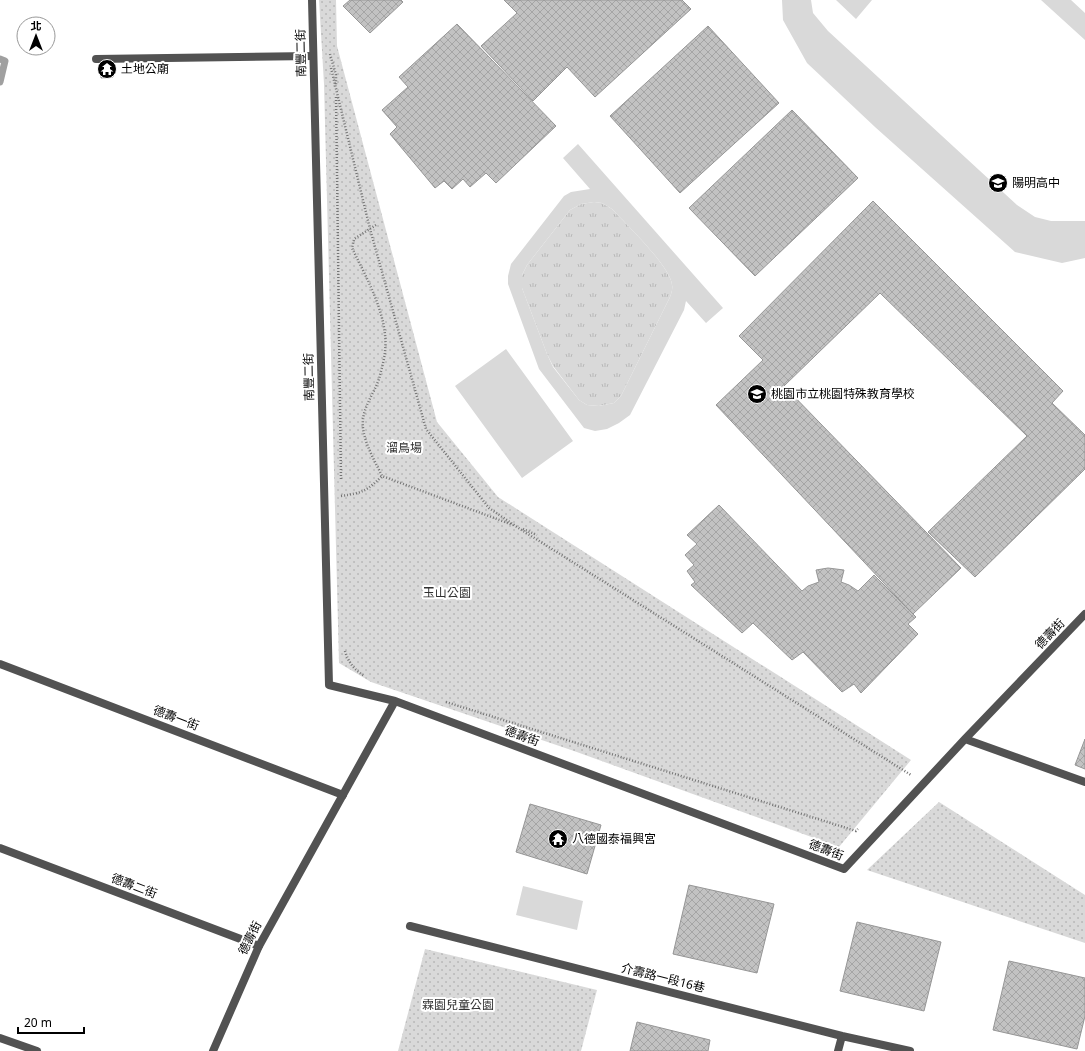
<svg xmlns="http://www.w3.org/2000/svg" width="1085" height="1051" font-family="'Noto Sans','Noto Sans TC',sans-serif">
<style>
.grass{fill:url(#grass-tufts)}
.park{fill:url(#park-dots)}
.pitch{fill:#d9d9d9;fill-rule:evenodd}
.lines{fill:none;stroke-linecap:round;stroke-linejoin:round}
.stream{stroke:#a0a0a0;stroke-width:7}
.building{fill:url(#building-cross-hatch);stroke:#969696}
.path{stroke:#747474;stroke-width:2.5;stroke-dasharray:1 2;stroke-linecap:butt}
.lane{stroke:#525252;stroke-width:8}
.street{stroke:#525252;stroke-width:8}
.labels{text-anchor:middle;stroke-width:4;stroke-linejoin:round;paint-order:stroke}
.street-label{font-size:12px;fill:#000;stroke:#fff}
.poi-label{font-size:12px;fill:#000;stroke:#fff;text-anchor:start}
.park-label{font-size:12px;fill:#303030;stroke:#fff}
</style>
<defs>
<pattern id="grass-tufts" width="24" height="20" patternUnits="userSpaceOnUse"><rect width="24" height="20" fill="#d9d9d9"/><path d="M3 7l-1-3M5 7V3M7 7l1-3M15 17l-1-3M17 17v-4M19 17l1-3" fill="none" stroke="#b8b8b8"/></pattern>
<pattern id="park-dots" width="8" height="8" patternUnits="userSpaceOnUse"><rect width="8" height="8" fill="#d9d9d9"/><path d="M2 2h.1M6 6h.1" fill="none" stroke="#b8b8b8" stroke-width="1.8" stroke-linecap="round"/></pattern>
<pattern id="building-cross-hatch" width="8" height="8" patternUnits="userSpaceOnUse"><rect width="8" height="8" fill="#c2c2c2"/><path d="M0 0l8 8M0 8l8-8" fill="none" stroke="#a5a5a5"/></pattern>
</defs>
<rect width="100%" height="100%" fill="#fff"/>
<!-- grass -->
<path class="grass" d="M594,202L602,203L612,209C626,224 671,267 672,285C673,289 671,294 670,297L621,396L614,403L599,406L587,405L579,400L553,366L547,354L522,288V275L527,265L570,210L581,204Z"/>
<!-- park -->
<path class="park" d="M319,0H336L337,46L437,422L498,497L911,760L839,847L574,751L371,682L339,663L324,84Z
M939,802L1085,895V943L867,870Z
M425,949L597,990L581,1051H398Z"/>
<!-- pitch -->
<path class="pitch" d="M782,0H811L813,13L828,31L1017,205L1035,217L1051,221H1085V258L1062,263L1015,252L875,127L807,63L783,20Z
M836,0H872L856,19Z
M1041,0H1071L1085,13V40Z
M578,144L723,308L706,323L686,301L684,310L630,415L619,423L607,429L595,431L584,428L539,369L508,284V276L511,264L564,196L571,192L590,189L563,158ZM594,202L602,203L612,209C626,224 671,267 672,285C673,289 671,294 670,297L621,396L614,403L599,406L587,405L579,400L553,367L547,354L522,288V275L527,265L570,210L581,204Z
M506,349L573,441L522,478L455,386Z
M523,886L583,901L577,930L516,915Z"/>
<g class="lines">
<!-- stream -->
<path class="stream" d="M0,59L5,61L0,82"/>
</g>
<!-- building -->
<path class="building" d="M350,0H401L403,2L370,33L343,6Z
M504,0H682L691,9L595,97L567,67L533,101L481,46L517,13Z
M457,24L556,126L496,183L486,173L470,187L463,179L452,189L444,181L435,188L390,134L397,127L382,110L408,87L399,77Z
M708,26L779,103L680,193L610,116Z
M101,61H113V77L101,78Z
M792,110L858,178L755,276L689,208Z
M873,201L1063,391L1052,403L1085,435V469L975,577L928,532L1027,436L880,293L784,386L961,568L913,614L716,405L763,360L739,336Z
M719,505L802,591L808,586L819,582L816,570L828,568L844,570L841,582L849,585L858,591L874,575L916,617L908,624L918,634L861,693L854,684L842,692L803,652L792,660L753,623L742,633L691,585L695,582L687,571L694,565L685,555L697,544L687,535Z
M1085,739V769L1075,765Z
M530,804L601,825L587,874L516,852Z
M689,885L774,904L757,973L673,954Z
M857,922L941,942L924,1011L840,991Z
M1009,961L1085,978V1016L1077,1049L993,1030Z
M637,1022L710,1040L708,1051H630Z"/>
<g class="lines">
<!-- path -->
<path class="path" d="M330,54L336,75V86
M331,68L370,229L426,429L489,508L517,527L911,775
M336,97L341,480
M376,225L354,239L352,248C367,279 389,317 385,352C384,361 381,371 379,379C373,396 361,409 363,428C365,445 375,461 382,476L513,525
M341,496C362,493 367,491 382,476
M523,529L537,535
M345,651C348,662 355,671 365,676
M446,702L856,831L858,829"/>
<!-- lane -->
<path class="lane" d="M96,59L313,56
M0,664L343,795
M0,848L259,946
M410,926L842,1036L910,1051
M0,1038L37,1051
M838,1051L842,1036"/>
<!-- street -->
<path class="street" d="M312,0L329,685L395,701L844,869L965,739L1085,614
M965,739L1085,782
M213,1051L259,946L395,701"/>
</g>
<!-- icons -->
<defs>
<g id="temple-disc" transform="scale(1)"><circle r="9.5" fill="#000" stroke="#fff"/><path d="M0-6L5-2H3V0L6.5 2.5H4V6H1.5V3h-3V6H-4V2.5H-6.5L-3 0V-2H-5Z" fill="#fff"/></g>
<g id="school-disc" transform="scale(1)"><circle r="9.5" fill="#000" stroke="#fff"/><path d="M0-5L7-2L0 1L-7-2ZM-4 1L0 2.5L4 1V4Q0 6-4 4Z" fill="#fff"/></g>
</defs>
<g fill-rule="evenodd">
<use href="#temple-disc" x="107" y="69"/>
<use href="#school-disc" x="998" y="183"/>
<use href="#school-disc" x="757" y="394"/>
<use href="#temple-disc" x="558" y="839"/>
</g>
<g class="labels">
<!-- street labels -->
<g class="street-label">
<text transform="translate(301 53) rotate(-91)" y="4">南豐二街</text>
<text transform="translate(309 377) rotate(-91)" y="4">南豐二街</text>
<text transform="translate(1050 634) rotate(-46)" y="4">德壽街</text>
<text transform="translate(176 718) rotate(21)" y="4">德壽一街</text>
<text transform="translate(522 736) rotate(20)" y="4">德壽街</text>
<text transform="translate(826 850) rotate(21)" y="4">德壽街</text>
<text transform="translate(134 886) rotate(21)" y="4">德壽二街</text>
<text transform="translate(250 938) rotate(-63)" y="4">德壽街</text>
<text transform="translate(663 978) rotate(14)" y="4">介壽路一段16巷</text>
</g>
<!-- poi labels -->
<g class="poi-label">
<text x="121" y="73">土地公廟</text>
<text x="1012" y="187">陽明高中</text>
<text x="771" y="398">桃園市立桃園特殊教育學校</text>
<text x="572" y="843">八德國泰福興宮</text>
</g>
<!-- park labels -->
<g class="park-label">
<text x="404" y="452">溜鳥場</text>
<text x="447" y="597">玉山公園</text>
<text x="458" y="1009">霖園兒童公園</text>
</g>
</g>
<!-- north arrow -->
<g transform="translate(36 36)"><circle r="19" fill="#ffffff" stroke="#999999"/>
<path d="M0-3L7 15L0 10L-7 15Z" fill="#000000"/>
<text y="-6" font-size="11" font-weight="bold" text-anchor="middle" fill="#000000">北</text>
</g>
<!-- scale -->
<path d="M18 1027v6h66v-6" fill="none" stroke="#000000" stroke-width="2"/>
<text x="24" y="1027" font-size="12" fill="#000000" stroke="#ffffff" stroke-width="3" paint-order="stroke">20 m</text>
</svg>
